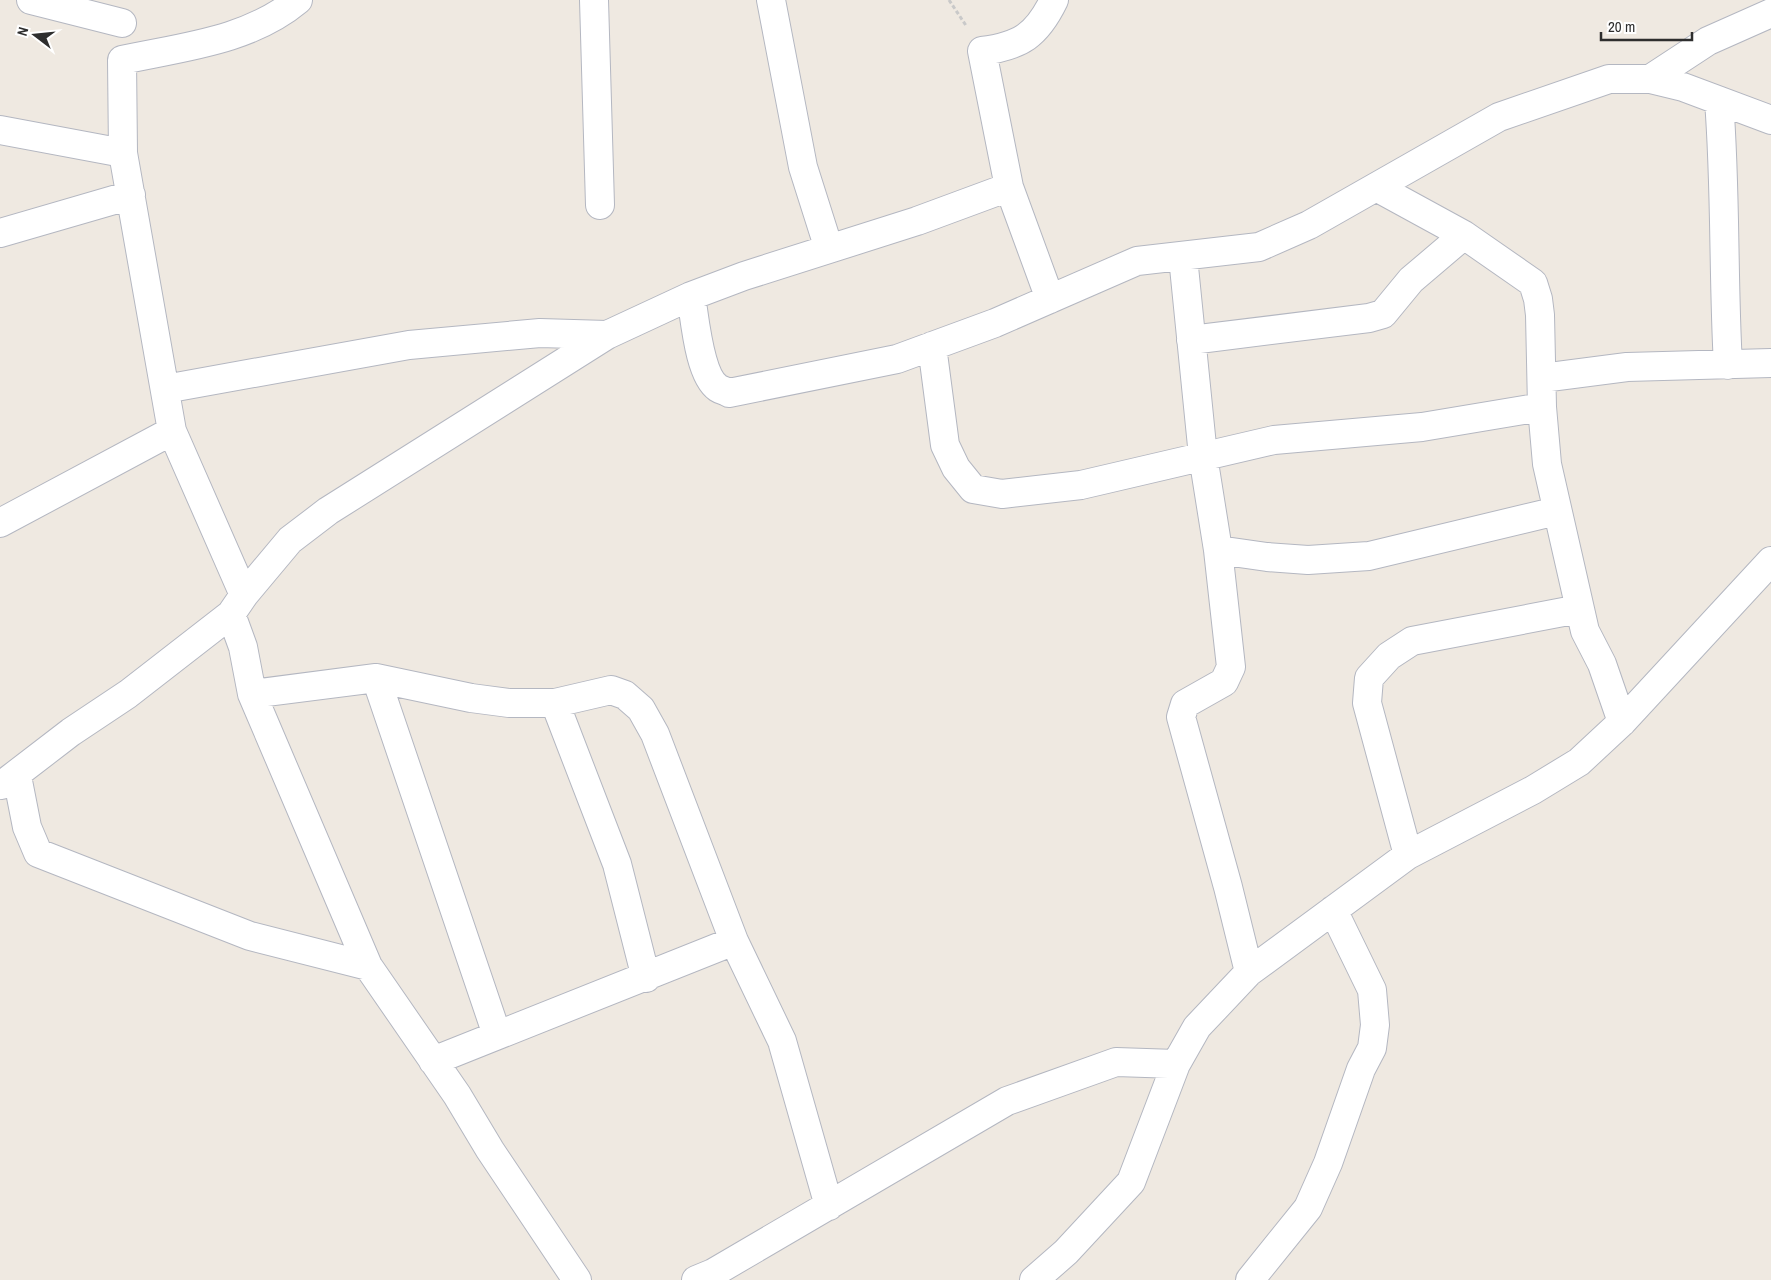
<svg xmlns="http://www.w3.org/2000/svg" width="1771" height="1280" font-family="'Archivo Narrow',sans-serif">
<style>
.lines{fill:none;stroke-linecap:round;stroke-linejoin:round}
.minor-casing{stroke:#b4b7c1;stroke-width:30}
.path{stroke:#c9c9c9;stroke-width:3;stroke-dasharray:4 2.5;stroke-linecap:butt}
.minor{stroke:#fff;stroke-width:28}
</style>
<rect width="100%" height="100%" fill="#efe9e1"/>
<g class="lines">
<!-- minor casing -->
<g class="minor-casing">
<path id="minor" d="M31,0L122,23
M594,0L600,205
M771,0L803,167L829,249
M1650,79L1708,41L1771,13
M1719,101C1726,189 1723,277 1728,365
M0,130L123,153
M1378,188L1464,235L1533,283L1538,299L1540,315L1542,407L1547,464L1585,631L1602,664L1622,722
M0,233L131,195
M1183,257L1203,456L1218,550L1267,557L1308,560L1369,556L1557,511
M691,296C695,319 699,375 718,388C721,390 726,391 729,393L897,359L995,323L1137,261L1259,247L1309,225L1499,117L1609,79H1650L1683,87L1771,120
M1050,299L1009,187L982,51C1021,46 1037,35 1054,0
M1191,340L1369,318L1383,314L1411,280L1464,235
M932,346L945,445L956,468L973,489L1002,494L1081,485L1274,440L1422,427L1542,407
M1542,378L1627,367L1771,363
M165,389L409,345L540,333L607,335
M0,523L172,431
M1218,550L1231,667L1224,682L1185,704L1181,717L1228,887L1249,972
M244,595L172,431L123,153L122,60C182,47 249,41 298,0
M376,678L497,1035
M252,694L376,678L471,698L509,703H555L611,690L625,695L641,709L655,734L734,941L782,1041L829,1206
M555,703L617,864L646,978
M17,776L27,827L38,853L250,936L368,966
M2,785L71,732L128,694L231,614
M1408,855L1367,703L1369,678L1389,656L1412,641L1579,609
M433,1061L734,941
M577,1280L490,1150L457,1095L368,966L252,694L243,647L231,614L244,595L290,540L328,511L607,335L691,296L744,276L917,221L1009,187
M696,1280L713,1273L1007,1101L1116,1062L1176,1064
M1034,1280L1066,1252L1131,1182L1176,1064L1197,1027L1249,972L1408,855L1533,790L1579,762L1622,722L1771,561
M1250,1280L1308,1208L1328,1163L1361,1069L1372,1048L1375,1025L1372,990L1333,910"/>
</g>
<!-- path -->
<path class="path" d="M949,0L967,27"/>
<!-- minor -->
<use href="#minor" class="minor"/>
</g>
<!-- north arrow -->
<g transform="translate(35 35) rotate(286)" stroke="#ffffff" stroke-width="4" paint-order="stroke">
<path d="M0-4L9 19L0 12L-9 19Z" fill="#2e2e2e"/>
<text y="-8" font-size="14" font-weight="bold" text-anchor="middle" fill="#2e2e2e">N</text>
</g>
<!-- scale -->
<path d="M1601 32v8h91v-8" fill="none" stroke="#2e2e2e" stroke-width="2.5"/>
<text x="1608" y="32" font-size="15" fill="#2e2e2e" stroke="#ffffff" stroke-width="4" paint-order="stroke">20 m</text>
</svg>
